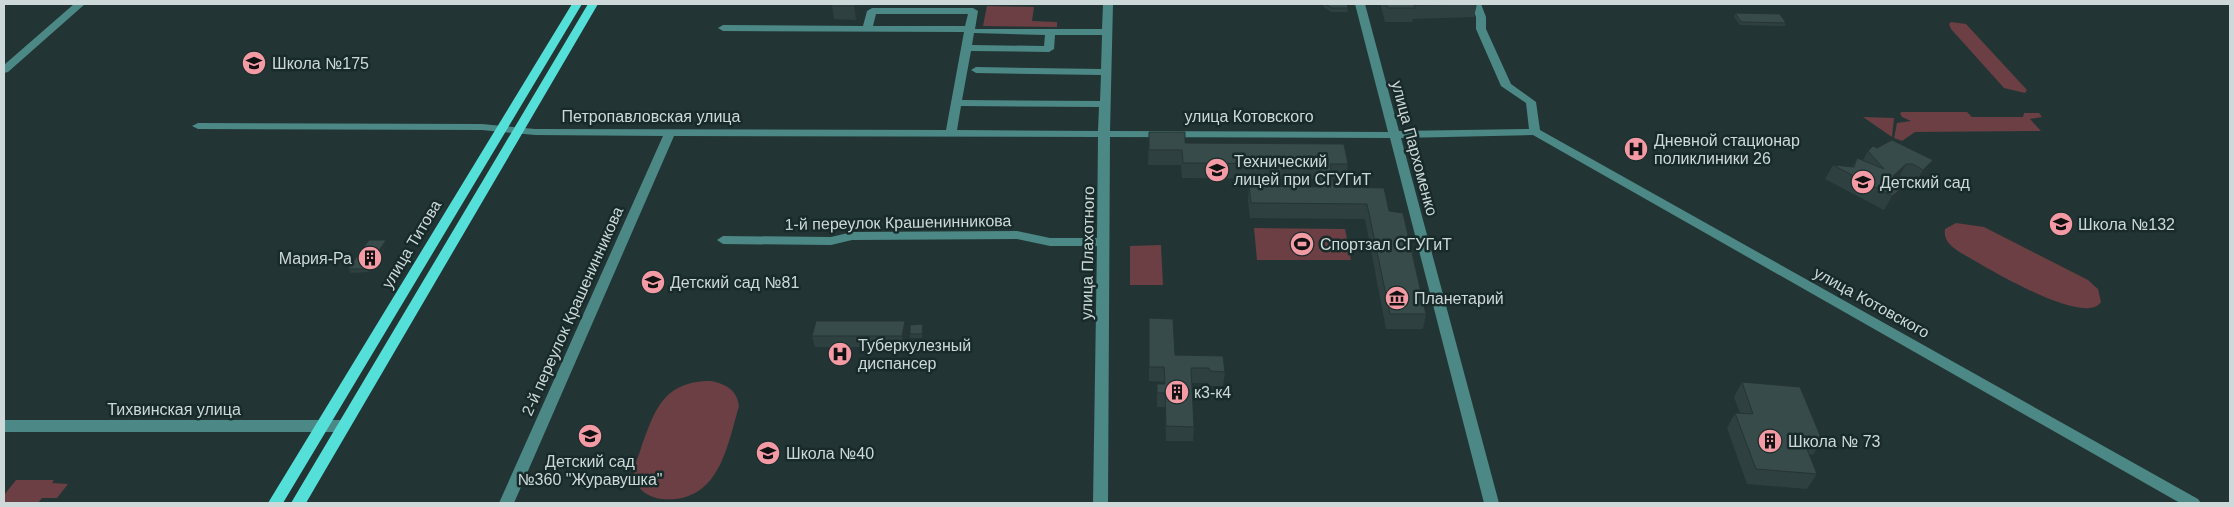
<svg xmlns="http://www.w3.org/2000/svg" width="2234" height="507" font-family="Arial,sans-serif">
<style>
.green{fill:#6b3f43}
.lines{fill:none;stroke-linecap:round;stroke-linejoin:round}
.minor{fill:#4c8885;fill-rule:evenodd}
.major{fill:#55dfd9;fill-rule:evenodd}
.wall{fill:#2f4040}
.shaded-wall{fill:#263434}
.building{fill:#374b4a;stroke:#263434}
.labels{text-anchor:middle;stroke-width:5;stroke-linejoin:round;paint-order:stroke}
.poi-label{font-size:16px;fill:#cdd9d8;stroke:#182b2a;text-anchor:start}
.street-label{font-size:16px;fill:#cdd9d8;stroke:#182b2a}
</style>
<rect width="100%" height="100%" fill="#223534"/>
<!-- green -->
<path class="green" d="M987,6L1034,7L1032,21L1057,22V27L983,26Z
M1951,22L1966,24L2027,90L2025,93L2004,88L1951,29L1949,24Z
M1902,112H1967L1972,117H2023L2024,113H2039L2042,117L2030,119L2041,131L1915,132L1902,141L1894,138L1897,123L1911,121L1902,117L1900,113Z
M1863,117L1894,118L1892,137Z
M1956,223L1984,227L2088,280L2098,289L2101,302C2084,328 1983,265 1961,253C1952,247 1943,241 1945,229Z
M1254,228L1345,229L1351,260H1257Z
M1161,245L1163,285H1130V246Z
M711,381C726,384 737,390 739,406C727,447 719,504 662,499C651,498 640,492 635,481C631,470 638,459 641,448C655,410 663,381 711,381Z
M16,480H54L52,483L68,484L57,498H42L38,503H4V495Z"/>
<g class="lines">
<!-- minor -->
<path class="minor" d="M74,4H85L8,72L4,73V65Z
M1103,4H1113L1110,131L1388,132L1355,4H1365L1399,131L1529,129L1526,103L1501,86L1476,29V17L1471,4H1481L1486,17V29L1511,84L1536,102L1540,130L2198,499L2201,503H2180L1533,135L1401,138L1499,503H1484L1390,138L1110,137L1108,503H1093L1097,246H1050L1017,239L852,240L831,245L723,244L717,240L723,236L831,237L852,232L1017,231L1050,238H1097L1098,137L674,136L514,503H499L663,136L535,135L482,130L198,129L192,126L198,123L482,124L535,129L946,130L964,32L723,31L718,28L723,25L863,26L867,11L872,8H973L978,11L975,29H1102ZM876,14H968L965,26H873ZM974,33L1045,35L1044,46L972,45ZM1055,35H1102L1101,69L976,67L971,70L976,73L1101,75L1100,101L962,100L971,51L1049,52L1054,49ZM961,106L1099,107L1098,131L957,130Z
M4,420H343L348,422L350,426L348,430L343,432H4Z"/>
<!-- major -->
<path class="major" d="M572,4H582L283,503H268Z
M588,4H598L306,503H291Z"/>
</g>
<!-- wall -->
<path class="wall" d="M832,4H861L856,20L834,19L832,6Z
M1323,4H1347L1348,8L1347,12H1331L1324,7Z
M1381,4H1477L1474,17L1413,19L1412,22H1385L1381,7Z
M1735,13L1786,23L1785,26L1740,25L1734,17Z
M1149,132L1185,143L1348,164L1346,179H1332L1334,187L1389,211L1426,314L1423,329H1386L1365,219L1250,218L1248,201L1249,186L1317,187L1315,179L1182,178L1181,165H1148Z
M1877,148L1933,160L1925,175L1915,184L1905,179H1898V199L1884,210L1825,179L1833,165L1852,167L1857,158L1863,160L1868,151Z
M388,244L369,272L351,273L348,269Z
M1149,318L1175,355L1225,372L1223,386H1209L1208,383H1192L1194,427L1193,441H1166L1165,407H1157V384H1164V382L1149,381Z
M923,328L922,338H910V334Z
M906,332L904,347H815L812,336Z
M1742,382L1822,440L1813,455L1809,454L1817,474L1807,489L1747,484L1727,428L1735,413H1740L1734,397Z"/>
<!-- shaded-wall -->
<path class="shaded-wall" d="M855,4H861L856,20L854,6Z
M1933,160L1925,175L1915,184L1923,170Z
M1906,164L1898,179L1893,176Z
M1906,185L1898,199L1884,210L1892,196Z
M386,240L388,244L369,272L367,269Z
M905,321L906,332L904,347L902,336Z"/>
<!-- building -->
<path class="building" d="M832,4H855L854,6H832Z
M1325,4H1347L1348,8H1332Z
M1386,4H1476L1414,5L1415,8H1388Z
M1735,13L1780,14L1786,23L1741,22Z
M1149,132H1185V143L1344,144L1348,164H1330L1334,187L1384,188L1389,211L1403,213L1426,314H1390L1367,204L1251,203L1249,186L1321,187L1318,164L1183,163L1182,150H1149Z
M1892,140L1933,160L1923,170L1913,164H1906L1893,176L1906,185L1892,196L1833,165L1854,167L1857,158L1884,169L1868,151L1873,146L1877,148Z
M369,240H386L367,269H348Z
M1149,318L1173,319L1175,355L1223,356L1225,372L1210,371L1209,368H1191L1194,427L1166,426L1165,393H1157V384H1165L1164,367H1149Z
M816,321H905L902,336H812Z
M923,324L922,334H910V325Z
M1742,382L1800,387L1822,440L1803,439L1817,474L1756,469L1735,413L1753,414Z"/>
<!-- icons -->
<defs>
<g id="school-disc" transform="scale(1.25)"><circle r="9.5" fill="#f49aa4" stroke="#182b2a"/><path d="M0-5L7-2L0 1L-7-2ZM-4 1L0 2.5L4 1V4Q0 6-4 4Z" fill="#111"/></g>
<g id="hospital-disc" transform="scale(1.25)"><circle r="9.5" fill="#f49aa4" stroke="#182b2a"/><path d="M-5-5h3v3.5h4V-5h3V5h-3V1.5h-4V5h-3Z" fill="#111"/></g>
<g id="stadium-disc" transform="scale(1.25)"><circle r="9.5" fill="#f49aa4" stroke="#182b2a"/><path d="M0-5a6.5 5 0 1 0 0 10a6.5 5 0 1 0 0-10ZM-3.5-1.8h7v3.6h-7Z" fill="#111"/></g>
<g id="building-disc" transform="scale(1.25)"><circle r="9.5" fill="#f49aa4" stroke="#182b2a"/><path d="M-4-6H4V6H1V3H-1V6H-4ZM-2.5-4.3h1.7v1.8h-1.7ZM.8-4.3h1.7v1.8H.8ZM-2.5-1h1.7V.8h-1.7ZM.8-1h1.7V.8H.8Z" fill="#111"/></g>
<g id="museum-disc" transform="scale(1.25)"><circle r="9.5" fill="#f49aa4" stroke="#182b2a"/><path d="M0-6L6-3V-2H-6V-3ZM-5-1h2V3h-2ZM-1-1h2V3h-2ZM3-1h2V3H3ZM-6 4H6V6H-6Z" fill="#111"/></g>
</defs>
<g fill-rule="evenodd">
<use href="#school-disc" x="254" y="63"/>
<use href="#hospital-disc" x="1636" y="149"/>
<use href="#school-disc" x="1217" y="170"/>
<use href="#school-disc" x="1863" y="182"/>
<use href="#school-disc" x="2061" y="224"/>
<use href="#stadium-disc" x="1302" y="244"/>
<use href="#building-disc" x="370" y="258"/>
<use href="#school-disc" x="653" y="282"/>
<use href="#museum-disc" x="1397" y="298"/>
<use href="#hospital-disc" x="840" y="354"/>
<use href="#building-disc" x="1177" y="392"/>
<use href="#school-disc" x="590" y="436"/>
<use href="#building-disc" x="1770" y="441"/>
<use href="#school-disc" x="768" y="453"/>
</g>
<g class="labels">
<!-- poi labels -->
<g class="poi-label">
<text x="272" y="69">Школа №175</text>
<text x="1654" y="146">Дневной стационар<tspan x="1654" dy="18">поликлиники 26</tspan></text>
<text x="1234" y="167">Технический<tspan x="1234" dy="18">лицей при СГУГиТ</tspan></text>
<text x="1880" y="188">Детский сад</text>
<text x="2078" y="230">Школа №132</text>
<text x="1320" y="250">Спортзал СГУГиТ</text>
<text x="352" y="264" text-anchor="end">Мария-Ра</text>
<text x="670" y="288">Детский сад №81</text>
<text x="1414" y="304">Планетарий</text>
<text x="858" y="351">Туберкулезный<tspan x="858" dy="18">диспансер</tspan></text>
<text x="1194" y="398">к3-к4</text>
<text x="1788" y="447">Школа № 73</text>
<text x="786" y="459">Школа №40</text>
<text x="590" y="467" text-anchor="middle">Детский сад<tspan x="590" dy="18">№360 "Журавушка"</tspan></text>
</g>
<!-- street labels -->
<g class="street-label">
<text x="651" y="122">Петропавловская улица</text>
<text x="1249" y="122">улица Котовского</text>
<text transform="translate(1415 148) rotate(75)" y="6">улица Пархоменко</text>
<text transform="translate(898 222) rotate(-1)" y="6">1-й переулок Крашенинникова</text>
<text transform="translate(411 244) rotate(-59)" y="6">улица Титова</text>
<text transform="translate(1087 253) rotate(-89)" y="6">улица Плахотного</text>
<text transform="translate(1872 302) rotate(29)" y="6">улица Котовского</text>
<text transform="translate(572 311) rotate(-66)" y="6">2-й переулок Крашенинникова</text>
<text x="174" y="415">Тихвинская улица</text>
</g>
</g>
<!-- border -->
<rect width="2234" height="507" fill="none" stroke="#cdd9d8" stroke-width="10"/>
</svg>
